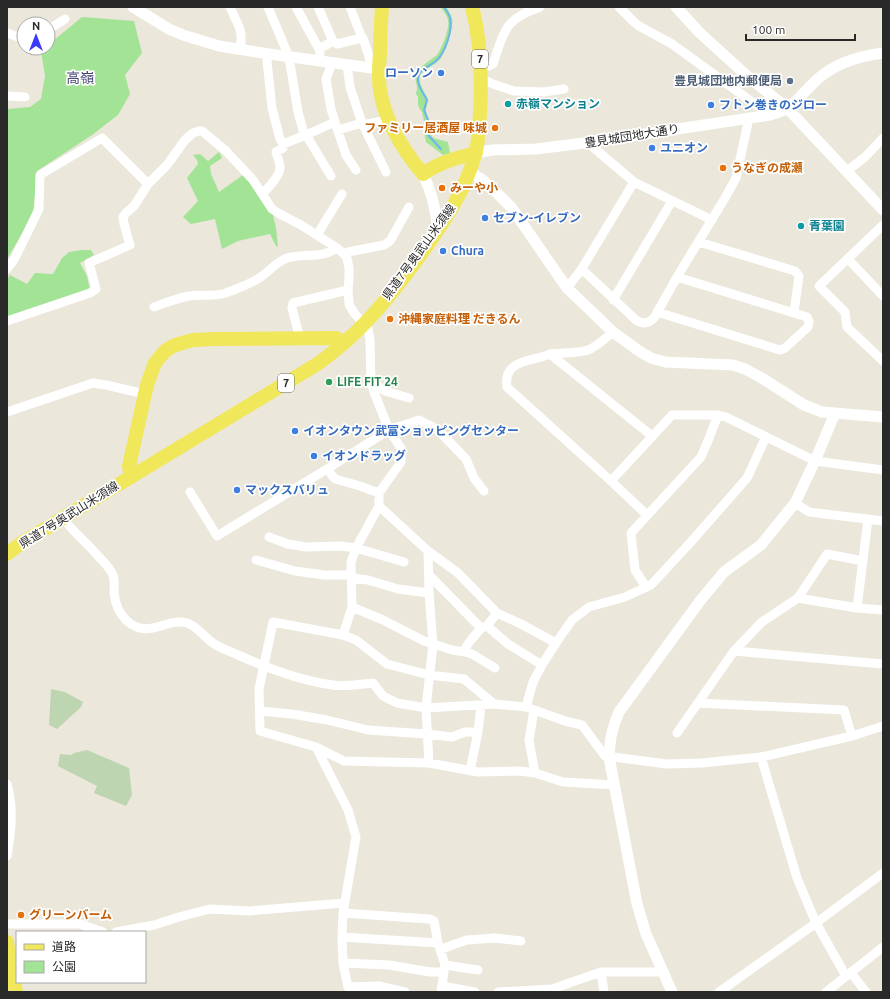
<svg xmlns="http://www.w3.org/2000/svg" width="890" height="999" font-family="Ubuntu,'Noto Sans JP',sans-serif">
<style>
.green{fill:#a3e396}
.cemetery{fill:#bdd5b1}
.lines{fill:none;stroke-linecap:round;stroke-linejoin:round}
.stream{stroke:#6cb6ef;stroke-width:2}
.minor{stroke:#fff;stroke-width:9}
.tertiary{stroke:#fff;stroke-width:11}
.primary{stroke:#f1e75a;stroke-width:14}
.shop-dot{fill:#3f7fe0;stroke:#fff;stroke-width:1.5}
.service-dot{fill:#5c6f8a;stroke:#fff;stroke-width:1.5}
.culture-dot{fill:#0f9aa8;stroke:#fff;stroke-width:1.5}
.food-dot{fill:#e8710a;stroke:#fff;stroke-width:1.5}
.leisure-dot{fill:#2e9e5b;stroke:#fff;stroke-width:1.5}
.labels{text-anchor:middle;stroke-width:3.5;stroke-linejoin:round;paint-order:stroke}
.shield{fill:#fff;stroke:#696969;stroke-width:1}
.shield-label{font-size:11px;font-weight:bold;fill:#292929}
.shop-label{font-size:12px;font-weight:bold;fill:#366cbe;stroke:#fff;text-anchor:start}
.service-label{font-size:12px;font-weight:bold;fill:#4e5e75;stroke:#fff;text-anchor:end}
.culture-label{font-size:12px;font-weight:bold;fill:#0d838f;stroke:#fff;text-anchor:start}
.food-label{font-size:12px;font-weight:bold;fill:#c56008;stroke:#fff;text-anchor:start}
.street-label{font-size:12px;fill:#292929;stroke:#fff}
.leisure-label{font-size:12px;font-weight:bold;fill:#27864d;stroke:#fff;text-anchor:start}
.quarter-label{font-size:14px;fill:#494a79;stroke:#fff}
</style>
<rect width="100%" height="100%" fill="#ebe7da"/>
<!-- green -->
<path class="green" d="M441,7H446C448,10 451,14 452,18C454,26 447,49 442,56C441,59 438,61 436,63C432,66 423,71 421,74C416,83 426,92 428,100L426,109V112L429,120V131L431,134L433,138L448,142L450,153L443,155L426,142L424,132L425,125L422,112L419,108L418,104V97L416,94C416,92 417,90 417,88C417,82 413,78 417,73C421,65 429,61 436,56C441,51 450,28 448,21C448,16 443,11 441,7Z
M82,17L134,21L142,53L125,75L130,94L118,115L92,135L37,171L33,215L7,259V109L30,107L41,99L45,76L41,51L45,48H48V45Z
M219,152L222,158L210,166L211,174L219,192L243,175L259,194L273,215L276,228L278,247L276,246L270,234L238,241L222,249L215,219L191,224L183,217L198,201L187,178L198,164L197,160L193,155L200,154L208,161Z
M82,250H91L94,255L80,263L87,276L90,290L7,317V279L10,275L27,284L35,273L53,274L62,258L69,252Z"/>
<!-- cemetery -->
<path class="cemetery" d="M51,689L65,692L83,702L81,707L57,729L49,725Z
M87,750L129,768L132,795L126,806L94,793L97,786L58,766L60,754L71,755L74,753Z"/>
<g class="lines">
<!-- stream -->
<path class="stream" d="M441,149L428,135V120L424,110L427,100C423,93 415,82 419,74C421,69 431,65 436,61C445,53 453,30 450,18C449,14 446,10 444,7"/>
<!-- minor -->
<path class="minor" d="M230,7L240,29L241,35V50
M268,7L289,57L298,112L303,130L331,176
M296,7L319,49L320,53L319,61
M318,7L333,41L319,49
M350,7L362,38H363L373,69
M619,7L634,22L639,26L672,44L770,115
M48,30L65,19
M7,33L24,39
M333,41L337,44L362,38
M269,54L267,61L272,108L280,139L283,144L306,135L335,122
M332,63L326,79L331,109L335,122L346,155L356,170
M347,65L350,87L362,123L386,172
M480,68C485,67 489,67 493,64C497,52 502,33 510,24C518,15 530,11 540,7
M480,78L493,84L514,91L544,92L564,89
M7,96L25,97
M362,125L388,120
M338,130L362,123
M592,142L594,148L634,182L712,220
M847,171L865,157L883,138
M263,193C268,188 281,175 280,167C280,162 277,157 276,152L283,148V144
M883,225L819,286L845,312L847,327L883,361
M317,235L342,194
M699,242L795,271L799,276L794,312
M345,255L348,252L384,245L390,241L409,207
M848,259L883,296
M7,269L15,258L39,209L40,175L102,138L148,184
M581,270L586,273L637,321L643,323L649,322L654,318L677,277L725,198L736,178L749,118
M567,288L581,270L634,182
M613,300L672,201
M154,307C165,303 177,298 189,296C202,294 214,297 226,293C238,288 252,284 262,276C271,270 276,262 287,258C303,253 322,259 337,248
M657,312L780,350L785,348L808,327L809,321L807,317L677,277
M7,321L90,293L96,289L89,263L130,245L124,224L123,217L126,213L134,206L148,184L167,165L185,140L193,133L199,131H202L207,135L226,151L253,180L272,209L280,214L301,225L337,248L345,255L347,258L349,268V279L348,290L349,304L354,313L368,328L370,340L371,382L374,392L389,430L401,448V462L379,493V506L356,548L351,562L352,607L343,635
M613,332C607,337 595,348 588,350C576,354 562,352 550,354L652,436
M300,339L292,308L293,303L348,290
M550,354C532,362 503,359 507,387L611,481L647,515
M371,382L385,391L409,398
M7,412L93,383L106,385L145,394
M327,469L335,479L360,486L379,493
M611,481L672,415H718L726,417L815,461L883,470
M190,492L217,536L327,469L389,430L419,420L437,429L466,459L474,478L484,491
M795,503L809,512L883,521
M379,506L428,551L458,573L497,613L521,624L556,643
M63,518C73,532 87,543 98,556C104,562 110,568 113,575C115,581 114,587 114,593C115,603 119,613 126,620C148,641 166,617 187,623C199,627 205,639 216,645C223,649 231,652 238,655C267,668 301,681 333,685C344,687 361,684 373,683L383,696L397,703L426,708L494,704L526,707L565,721L582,725L605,756L667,764L702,763L761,757L852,736L883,726
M269,537L288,544L306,547L340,546L356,548L404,562
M428,551L429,593L433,644L426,708L429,763
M256,560L295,571L324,575H352
M429,575L481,628
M352,578L368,580L398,589L429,593
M646,587L635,570L631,533L701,457L708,441L718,415
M798,598L857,608L883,610
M352,607L383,620L424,641L452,650L465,652L472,654L495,668
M857,608L868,519
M487,626L508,644L542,665
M734,651L883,664
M465,652L466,647L471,640L481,628L487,626L497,613
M698,703L844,710L852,736
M494,704L464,679L429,675L387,664L356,640L343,635L273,622L259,689L260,731L316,747L344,761L429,763L478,772L520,771L535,773L563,782L615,785
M526,707L533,682L542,665L556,643L572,620L589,607L625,597L651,585L690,543L747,478L766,437
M534,710L529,740L535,773
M260,711L292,714L327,720L368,730L427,734L452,737L465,732H478
M677,733L734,651L762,622L798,598L827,554L863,561
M316,747L348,810L356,837L343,913L342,937L343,963L348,987L351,992
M761,757L797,878L816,923L846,976
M470,771L478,732L481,705
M7,784C14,807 11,833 7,856
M343,913L429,919L434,921L438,943L445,965L441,992
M7,924H80L103,932
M116,932L154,925L179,917L210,909L249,911L344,903
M342,937L438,943
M441,949L467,940L495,938L521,941
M343,963L389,965L430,972H444
M445,965L478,970
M601,972L604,992
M851,973L866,992
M442,986L475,992
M348,987L379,986L405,992
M498,992L552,989L601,972H663
M719,992L816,923L883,873
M826,992L883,947"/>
<!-- tertiary -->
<path class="tertiary" d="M133,7L169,29L183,35L219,46L269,54L379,69
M676,7L700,33L745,74L787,108L883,210
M476,153L492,150L536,149L592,142L770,115C776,113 783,111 788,108C799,100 809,86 820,77C838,62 860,56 883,53
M470,172L484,181L498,194L511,207L567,288L613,332L639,351L651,358L665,362L733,365L745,369L760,377L804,405L822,412L883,417
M423,174C432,192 436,211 438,230
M672,992L646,934L637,904L609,757C610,738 612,729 619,712L700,601L724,572L761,545L795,503L815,461L835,413"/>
<!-- primary -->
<path class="primary" d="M382,7C381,22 380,38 380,53C379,65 378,78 380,90C385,122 403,150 423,174C440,162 456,158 476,153
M131,477L129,466L147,385L155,363L165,351L173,346L182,343L193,340L214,339L336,338L344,342
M7,554L20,544L319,363C335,351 351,338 365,323C386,302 406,275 424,250C445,220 465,191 475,155C479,141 479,126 480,113C482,77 481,41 472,7
M7,942L16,992"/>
</g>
<!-- markers -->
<g class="shop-dot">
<circle cx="441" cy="73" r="4"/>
<circle cx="711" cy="105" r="4"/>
<circle cx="652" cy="148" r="4"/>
<circle cx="485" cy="218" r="4"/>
<circle cx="443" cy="251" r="4"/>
<circle cx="295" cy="431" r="4"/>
<circle cx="314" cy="456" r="4"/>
<circle cx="237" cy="490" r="4"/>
</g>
<circle class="service-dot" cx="790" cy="81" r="4"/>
<g class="culture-dot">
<circle cx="508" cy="104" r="4"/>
<circle cx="801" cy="226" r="4"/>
</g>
<g class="food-dot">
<circle cx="495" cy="128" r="4"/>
<circle cx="723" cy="168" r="4"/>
<circle cx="442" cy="188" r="4"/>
<circle cx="390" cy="319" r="4"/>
<circle cx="21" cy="915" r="4"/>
</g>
<circle class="leisure-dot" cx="329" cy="382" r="4"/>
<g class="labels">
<!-- shield labels -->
<g class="shield">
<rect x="472" y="50" width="16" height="18" rx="3"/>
<rect x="278" y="374" width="16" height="18" rx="3"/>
</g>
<g class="shield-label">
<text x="480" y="63">7</text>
<text x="286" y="387">7</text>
</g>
<!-- shop labels -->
<g class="shop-label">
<text x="433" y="77" text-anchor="end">ローソン</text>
<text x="719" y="109">フトン巻きのジロー</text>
<text x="660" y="152">ユニオン</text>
<text x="493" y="222">セブン-イレブン</text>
<text x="451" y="255">Chura</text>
<text x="303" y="435">イオンタウン武富ショッピングセンター</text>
<text x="322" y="460">イオンドラッグ</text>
<text x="245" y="494">マックスバリュ</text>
</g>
<!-- service labels -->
<g class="service-label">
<text x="782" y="85">豊見城団地内郵便局</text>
</g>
<!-- culture labels -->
<g class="culture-label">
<text x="516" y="108">赤嶺マンション</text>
<text x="809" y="230">青葉園</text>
</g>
<!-- food labels -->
<g class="food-label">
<text x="487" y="132" text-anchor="end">ファミリー居酒屋 味城</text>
<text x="731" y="172">うなぎの成瀬</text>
<text x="450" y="192">みーや小</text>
<text x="398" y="323">沖縄家庭料理 だきるん</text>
<text x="29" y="919">グリーンバーム</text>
</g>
<!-- street labels -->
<g class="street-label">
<text transform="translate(632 136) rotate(-9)" y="4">豊見城団地大通り</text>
<text transform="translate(419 252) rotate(-54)" y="4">県道7号奥武山米須線</text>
<text transform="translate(69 515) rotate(-32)" y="4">県道7号奥武山米須線</text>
</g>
<!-- leisure labels -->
<g class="leisure-label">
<text x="337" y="386">LIFE FIT 24</text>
</g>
<!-- quarter labels -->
<g class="quarter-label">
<text x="80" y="83">高嶺</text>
</g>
</g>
<!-- border -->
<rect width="890" height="999" fill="none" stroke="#292929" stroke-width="16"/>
<!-- legend -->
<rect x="16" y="931" width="130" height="52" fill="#ffffff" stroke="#a9a9a9"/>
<rect x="24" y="944" width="20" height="6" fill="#f1e75a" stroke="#a9a9a9"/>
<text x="52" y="951" font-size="12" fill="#292929">道路</text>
<rect x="24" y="961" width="20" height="12" fill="#a3e396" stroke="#a9a9a9"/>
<text x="52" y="971" font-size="12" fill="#292929">公園</text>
<!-- north arrow -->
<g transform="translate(36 36)"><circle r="19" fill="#ffffff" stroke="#a9a9a9"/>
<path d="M0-3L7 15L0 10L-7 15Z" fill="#383bfb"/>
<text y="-6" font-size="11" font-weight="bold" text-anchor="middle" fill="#292929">N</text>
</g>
<!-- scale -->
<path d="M746 34v6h109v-6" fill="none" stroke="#292929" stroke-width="2"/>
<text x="752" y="34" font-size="12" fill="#292929" stroke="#ffffff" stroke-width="3" paint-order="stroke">100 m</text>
</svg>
